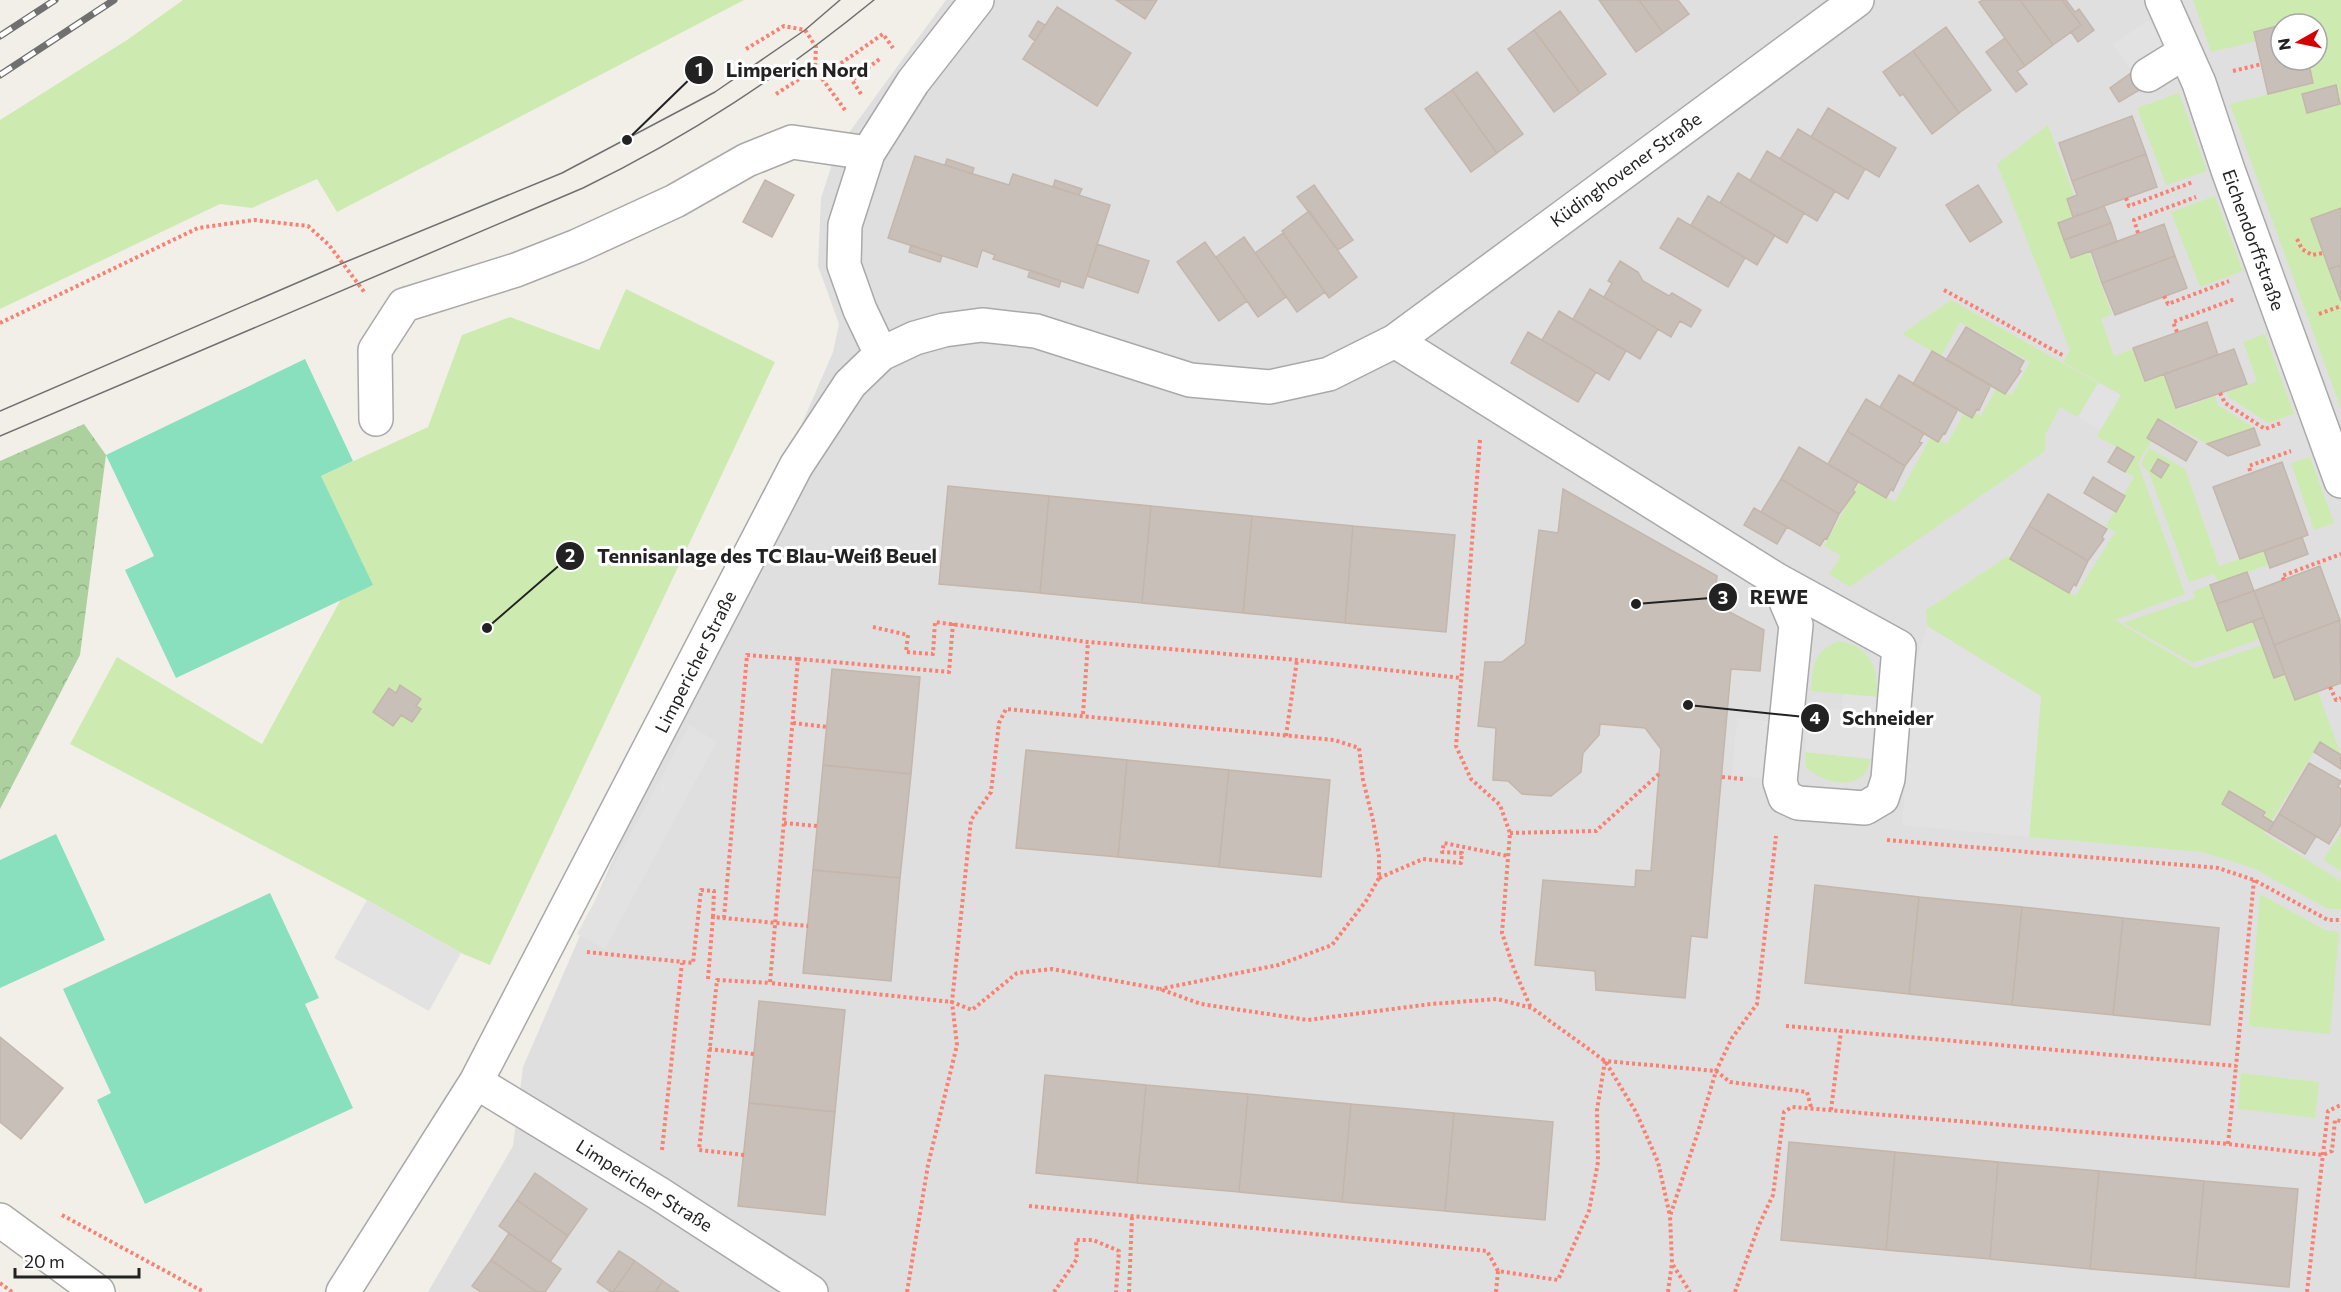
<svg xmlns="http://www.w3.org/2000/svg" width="2341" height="1292" font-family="Commissioner,sans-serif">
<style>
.residential{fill:#e0dfdf;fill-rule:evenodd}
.grass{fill:#cdebb0}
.forest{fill:url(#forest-crowns)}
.pitch{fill:#88e0be}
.parking{fill:#e2e2e2}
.building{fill:#c7bfb8;stroke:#c4b6ab;stroke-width:1.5}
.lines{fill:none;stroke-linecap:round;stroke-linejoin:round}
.minor-casing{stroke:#a9a9a9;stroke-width:36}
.path{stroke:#fa8072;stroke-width:4;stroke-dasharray:3 3;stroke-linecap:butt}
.minor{stroke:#fff;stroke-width:33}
.tram{stroke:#707070;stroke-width:1.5}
.rail-casing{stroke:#707070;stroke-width:7}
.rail{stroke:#fff;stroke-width:4.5;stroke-dasharray:14;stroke-linecap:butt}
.labels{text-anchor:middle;stroke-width:6;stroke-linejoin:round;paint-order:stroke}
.street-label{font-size:18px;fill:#222;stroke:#fff}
.leader{fill:none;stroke:#222;stroke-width:2}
.callout-dot{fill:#222;stroke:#fff;stroke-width:2}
.mark-label{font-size:18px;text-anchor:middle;font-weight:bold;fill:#fff}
.callout-label{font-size:20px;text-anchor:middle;font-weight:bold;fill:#222;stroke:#fff;stroke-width:6;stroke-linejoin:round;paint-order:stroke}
</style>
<defs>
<pattern id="forest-crowns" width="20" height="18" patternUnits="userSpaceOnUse" patternTransform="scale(1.5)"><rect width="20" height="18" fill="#add19e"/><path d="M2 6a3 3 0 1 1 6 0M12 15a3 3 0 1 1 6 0" fill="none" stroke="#95b388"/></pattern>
</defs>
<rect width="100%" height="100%" fill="#f2efe9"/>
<!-- residential -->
<path class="residential" d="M946,0H2341V1292H428L513,1146L523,1067L833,352L839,324L818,266L821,198L837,149ZM2281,24H2317V60H2281Z"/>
<!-- grass -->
<path class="grass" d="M183,0H744L337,212L317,179L252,208L220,204L0,309V120L127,40Z
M2193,0H2341V208L2311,219L2341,301V409L2230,104L2313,83L2308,60H2317V24H2299L2298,21L2254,31L2257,41L2211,52Z
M2179,93L2207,171L2166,185L2137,108Z
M2048,125L2082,217L2086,244L2112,314L2101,319L2114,356L2133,349L2144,378L2163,371L2177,410L2215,396L2218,405L2254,428L2207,444L2164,420L2138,463L2185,594L2115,620L2195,668L2262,645L2274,677L2285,674L2295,700L2318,692L2341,755L2320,742L2264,833L2341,881V909H2328L2253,868L2202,852L2029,837L2041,696L1927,626L1926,610L2008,556L2075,596L2115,532L2106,526L2134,477L2125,472L2133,457L2097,436L2121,395L2063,362L2070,350L1997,164Z
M2215,196L2243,271L2200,287L2171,212Z
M626,289L775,362L490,965L461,953L367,900L70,744L117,657L262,744L341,599L372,585L321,476L428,427L462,335L510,317L599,350Z
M1951,300L2098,383L2078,417L2060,407L2045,435L2046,441L2044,452L1850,587L1829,574L1841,556L1824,546L1859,483L1895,502L1932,435L1947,444L1967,408L1981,416L1997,387L2012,395L2030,362L1960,322L1941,356L1902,334Z
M2265,334L2294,414L2268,423L2229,397L2226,392L2257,381L2243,342Z
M2149,448L2185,469L2219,566L2263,551L2268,565L2218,582L2214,574L2189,582L2149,473L2141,464Z
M2310,457L2334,523L2314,530L2291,463Z
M2210,585L2227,631L2253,621L2260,639L2193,663L2123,623L2195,598L2193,591Z
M1838,641C1871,646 1878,667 1877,697L1811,691C1813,666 1813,652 1838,641Z
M1805,752L1871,759C1869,764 1868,770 1865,773C1850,791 1820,780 1806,768Z
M2341,832V871L2323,860Z
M2260,894L2325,930L2339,932L2330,1034L2249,1026Z
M2241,1073L2319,1082L2315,1118L2238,1109Z"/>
<!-- forest -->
<path class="forest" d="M84,424L106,455L80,655L0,809V461Z"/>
<!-- pitch -->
<path class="pitch" d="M305,359L353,461L321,476L373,585L176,678L125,570L154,556L106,455Z
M56,834L105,940L0,988V860Z
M270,893L319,998L305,1004L353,1108L145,1204L97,1100L111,1093L63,989Z"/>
<!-- parking -->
<path class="parking" d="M2148,20L2165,43L2130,69L2113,45Z
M2098,383L2121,395L2100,430L2078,417Z
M1927,626L2041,696L2029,837L1902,825L1914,670Z
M1843,694L1877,697L1871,759L1805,752L1809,707L1842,710Z
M1737,718L1768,721L1763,778L1732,775Z
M689,726L717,741L605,949L577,934Z
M367,900L461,953L429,1011L334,958Z"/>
<!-- building -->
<path class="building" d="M1116,0H1157L1145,19Z
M1599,0H1639L1663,33L1636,52Z
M1639,0H1678L1689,14L1663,33Z
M1983,0H2020L2053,45L2025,66L1979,2Z
M2020,0H2062L2081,25L2053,45Z
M2062,0H2066L2075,12L2079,9L2094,30L2078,42L2071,32L2081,25Z
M1057,7L1131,53L1097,106L1023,59Z
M1560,11L1606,74L1580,93L1534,30Z
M1038,21L1045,25L1035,41L1029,36Z
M2281,25V60H2308L2313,83L2268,94L2254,32Z
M1946,27L1991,90L1959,113L1913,51Z
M1534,30L1580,93L1554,112L1508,49Z
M2005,38L2025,66L2017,71L2027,84L2016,92L1986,52Z
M1913,51L1959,113L1932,134L1903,94L1900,96L1883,72Z
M2142,65L2153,82L2119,102L2110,88Z
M1477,72L1523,134L1497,153L1452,90Z
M2336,85L2340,104L2307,113L2302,94Z
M1452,90L1497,153L1471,172L1425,109Z
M1828,108L1896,148L1879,177L1811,137Z
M2132,116L2146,154L2072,181L2059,143Z
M1798,129L1865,169L1848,199L1780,159Z
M1767,151L1835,191L1817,221L1750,181Z
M2146,154L2157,187L2073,217L2067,199L2077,195L2072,181Z
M915,156L1009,185L1013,174L1110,205L1083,288L993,259L995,255L982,250L977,267L888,238Z
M947,159L974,168L972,174L945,165Z
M1738,173L1804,213L1787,243L1720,203Z
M765,180L794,195L772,237L743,222Z
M1055,180L1082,189L1079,195L1053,187Z
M1314,185L1353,240L1338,250L1297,197Z
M1978,185L2002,222L1970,242L1946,205Z
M1708,196L1775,235L1757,265L1691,225Z
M2104,206L2111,223L2064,240L2058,223Z
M2341,208V265L2329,269L2311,219Z
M1309,211L1357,277L1329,298L1282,231Z
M1678,218L1745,258L1728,287L1660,248Z
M2111,223L2117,242L2071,258L2064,240Z
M2164,224L2175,256L2102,283L2091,251Z
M1283,233L1325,292L1297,312L1255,253Z
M1244,237L1286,297L1258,317L1216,257Z
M1205,242L1247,301L1219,321L1177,262Z
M1097,244L1149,261L1138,293L1087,276Z
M911,245L942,256L940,262L909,252Z
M2175,256L2187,288L2115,315L2102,283Z
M1620,261L1638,272L1643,281L1669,296L1672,293L1701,310L1691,327L1680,321L1671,337L1604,297L1612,283L1608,281Z
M2341,265V301L2329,269Z
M1030,270L1061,281L1059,287L1028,277Z
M1590,289L1658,329L1640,359L1573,319Z
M1559,311L1626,351L1609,380L1542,340Z
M2207,322L2218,355L2145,381L2133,348Z
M1966,327L2024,361L2019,370L2021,371L2005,394L1946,360Z
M1528,332L1596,372L1578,402L1511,363Z
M2234,349L2247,384L2176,408L2164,374Z
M1932,351L1991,385L1979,410L1977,409L1972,418L1913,384Z
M1899,375L1958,409L1945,434L1944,433L1938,442L1880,407Z
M1866,399L1924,433L1919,442L1922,443L1905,466L1847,431Z
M2158,419L2197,442L2186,461L2147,438Z
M2254,428L2260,445L2228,456L2207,444Z
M1847,431L1905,466L1893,491L1891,489L1886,498L1828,464Z
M1799,447L1858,482L1853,490L1855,492L1839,514L1781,479Z
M2117,447L2134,457L2125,472L2108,462Z
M2158,459L2169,465L2161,478L2151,471Z
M2282,462L2308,535L2240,559L2213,487Z
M2093,477L2125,496L2116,512L2084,493Z
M1781,479L1839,514L1827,539L1825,538L1820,546L1761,512Z
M948,486L1049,496L1040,593L939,584Z
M1563,489L1717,576L1714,604L1764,630L1760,671L1731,669L1707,938L1691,936L1685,998L1596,990L1595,971L1535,965L1543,880L1635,887L1636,870L1651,871L1661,749L1645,728L1600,724L1599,735L1583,753L1581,772L1551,796L1522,794L1508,781L1493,780L1496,728L1478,726L1485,662H1502L1525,644L1539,530L1558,533Z
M2048,494L2107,529L2102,537L2104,539L2088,561L2029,526Z
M1049,496L1151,506L1142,603L1040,593Z
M1151,506L1252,516L1243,613L1142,603Z
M1754,508L1787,527L1777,544L1744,525Z
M1252,516L1353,526L1345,623L1243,613Z
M1353,526L1455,535L1446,632L1345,623Z
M2029,526L2088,561L2076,586L2074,584L2069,593L2010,559Z
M2302,537L2308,554L2270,568L2264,551Z
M2320,566L2340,620L2274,645L2254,591Z
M2247,572L2254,591L2217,604L2210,585Z
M2254,591L2264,617L2227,631L2217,604Z
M2264,617L2285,674L2274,678L2253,621Z
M2340,620L2341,683L2295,700L2274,645Z
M832,669L920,677L911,774L823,765Z
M400,685L421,699L416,706L421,709L412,722L401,715L393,726L373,712L389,688L396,693Z
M2320,742L2341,755V769L2314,752Z
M1026,750L1127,760L1118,857L1016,848Z
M1127,760L1229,770L1219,867L1118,857Z
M2309,763L2341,781L2338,787L2341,789V824L2329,844L2279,814Z
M823,765L911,774L900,878L813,870Z
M1229,770L1330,780L1321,877L1219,867Z
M2229,791L2265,812L2263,816L2274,823L2268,832L2222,804Z
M2279,814L2316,836L2305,854L2268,832Z
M813,870L900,878L891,981L803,973Z
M1815,885L1919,897L1909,994L1805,983Z
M1919,897L2022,907L2012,1005L1909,994Z
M2022,907L2123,918L2113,1015L2012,1005Z
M2123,918L2219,928L2210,1025L2113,1015Z
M759,1001L845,1010L835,1112L749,1103Z
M0,1037L63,1088L21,1139L0,1122Z
M1045,1075L1146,1085L1137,1183L1036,1173Z
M1146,1085L1248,1094L1239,1192L1137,1183Z
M1248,1094L1351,1104L1342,1202L1239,1192Z
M749,1103L835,1112L825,1215L738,1206Z
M1351,1104L1454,1113L1445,1211L1342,1202Z
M1454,1113L1553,1122L1545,1220L1445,1211Z
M1789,1142L1895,1152L1886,1250L1781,1240Z
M1895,1152L1998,1162L1990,1259L1886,1250Z
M1998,1162L2099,1171L2090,1269L1990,1259Z
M2099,1171L2204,1181L2195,1278L2090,1269Z
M535,1173L587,1209L568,1236L517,1200Z
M2204,1181L2298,1189L2289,1287L2195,1278Z
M517,1200L568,1236L550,1262L499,1226Z
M509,1233L561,1269L545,1292H537L491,1260Z
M619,1251L635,1261L613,1292H611L597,1282Z
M491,1260L537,1292H481L472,1286Z
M635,1261L663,1281L655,1292H613Z
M663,1281L679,1292H655Z"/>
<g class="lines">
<!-- minor casing -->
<g class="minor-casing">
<path id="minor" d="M2162,0L2199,83L2228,170L2341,481
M2148,75L2185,52
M1395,341L1777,580L1899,647L1888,779L1882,798L1865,808L1798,803L1785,797L1780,782L1796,625L1777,580
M881,354L860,310L844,265L845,225L868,153L913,82L977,0
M376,419L375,350L404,305L516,270L577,246L675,201L747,160L792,142L868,153
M476,1082L658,1193L811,1292
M0,1220L98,1292
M343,1292L476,1082L796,466L850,384L881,354L915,338L944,330L982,325L1036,331L1190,380L1270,387L1329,374L1395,341L1857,0"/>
</g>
<!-- path -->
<path class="path" d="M746,49L784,26L805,30L816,47L815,69L845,110
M2233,71L2262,64
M821,77L883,34L893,48
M776,94L815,69
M861,94L852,80L881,58
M2126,198L2129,206L2193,182
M2138,233L2134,220L2196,197
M2297,239L2302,249L2312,255L2323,253
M1944,290L2064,356
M2164,296L2168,304L2229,281
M2319,314L2341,306
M0,323L198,228L254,220L308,226L329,245L365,293
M2177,332L2173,322L2235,299
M2220,393L2225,403L2265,429L2281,423
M1480,440L1456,746L1471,779L1500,805L1510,833L1502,933L1514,969L1531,1008
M2250,471L2249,466L2291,451
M2284,580L2282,576L2341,554
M953,623L949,672L798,659L770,983L952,1002L972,1010L1017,973L1052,969L1160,989L1201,1004L1308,1020L1431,1004L1497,999L1532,1008L1605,1061L1636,1112L1658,1162L1670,1216
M873,627L908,635L906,652L933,654L935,622L1088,642L1297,660L1461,678
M2330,687L2336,700L2341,698
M1083,714L1088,642
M793,723L827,727
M1286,736L1297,660
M1722,777L1743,779
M784,823L817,826
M1510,833L1596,831L1660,773
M1887,840L2218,868L2254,880L2328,920H2341
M1379,878L1423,859L1461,863L1462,853L1442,852L1444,843L1508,856
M724,918L747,655L798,659
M587,952L693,963L701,890L714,891L713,917
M708,979L713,917L808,926
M1786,1026L2236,1066L2254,880
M709,1049L754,1054
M1831,1110L1841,1031
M2228,1144L2236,1066
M662,1150L682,963
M744,1155L699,1150L717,980L770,983
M1029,1206L1487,1251L1498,1271L1558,1280L1589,1211L1598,1162L1597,1110L1605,1061L1716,1071L1730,1082L1807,1092L1811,1107
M62,1215L204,1292
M1673,1265L1690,1292
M0,1283L12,1292
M907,1292L928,1165L957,1045L952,1002L971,820L991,792L999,723L1006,709L1334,740L1359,748L1363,780L1373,820L1379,856V878L1366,901L1332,945L1278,965L1160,989
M1054,1292L1077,1259L1076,1240H1093L1119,1251L1116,1292
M1129,1292L1132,1216
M1496,1292L1498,1271
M1668,1292L1672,1263L1670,1216L1698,1132L1716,1071L1732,1038L1757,1004L1776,836
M1735,1292L1759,1225L1773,1195L1784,1112L1792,1107L2228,1144L2323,1155L2332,1151L2335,1120L2341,1121
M2307,1292L2328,1111L2341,1105"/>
<!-- minor -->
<use href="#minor" class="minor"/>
<!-- tram -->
<path class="tram" d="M0,411L343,263L562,173L715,92L805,30L840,0
M0,436L583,188C690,136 782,75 874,0"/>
<!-- rail casing -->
<g class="rail-casing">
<path id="rail" d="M0,36L55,0
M0,75L114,0"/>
</g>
<!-- rail -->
<use href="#rail" class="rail"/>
</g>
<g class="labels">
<!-- street labels -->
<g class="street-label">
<text transform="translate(1626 170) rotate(-36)" y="6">Küdinghovener Straße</text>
<text transform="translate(2253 240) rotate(70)" y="6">Eichendorffstraße</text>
<text transform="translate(696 662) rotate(-63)" y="6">Limpericher Straße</text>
<text transform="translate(644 1186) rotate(32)" y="6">Limpericher Straße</text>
</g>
</g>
<!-- callouts -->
<path class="leader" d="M627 140L699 70M487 628L570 556M1636 604L1723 597M1688 705L1815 718"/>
<g class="callout-dot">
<circle cx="627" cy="140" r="6"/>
<circle cx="487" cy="628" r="6"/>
<circle cx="1636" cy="604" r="6"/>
<circle cx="1688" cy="705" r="6"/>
<circle cx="699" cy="70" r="15"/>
<circle cx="570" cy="556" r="15"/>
<circle cx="1723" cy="597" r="15"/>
<circle cx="1815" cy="718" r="15"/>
</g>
<g class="mark-label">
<text x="699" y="76">1</text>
<text x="570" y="562">2</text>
<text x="1723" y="604">3</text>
<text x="1815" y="724">4</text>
</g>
<g class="callout-label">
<text x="797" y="77">Limperich Nord</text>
<text x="767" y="563">Tennisanlage des TC Blau-Weiß Beuel</text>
<text x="1779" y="604">REWE</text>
<text x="1888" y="725">Schneider</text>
</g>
<!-- north arrow -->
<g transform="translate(2299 42) rotate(261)"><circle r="28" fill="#ffffff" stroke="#a7a7a7" stroke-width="1.5"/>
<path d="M0-4.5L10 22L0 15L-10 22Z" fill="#d40000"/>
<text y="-9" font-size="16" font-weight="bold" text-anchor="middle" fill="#222222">N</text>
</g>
<!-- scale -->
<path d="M15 1268v9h124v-9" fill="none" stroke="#222222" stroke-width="3"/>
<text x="24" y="1268" font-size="18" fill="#222222" stroke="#ffffff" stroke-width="4.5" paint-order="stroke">20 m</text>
</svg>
